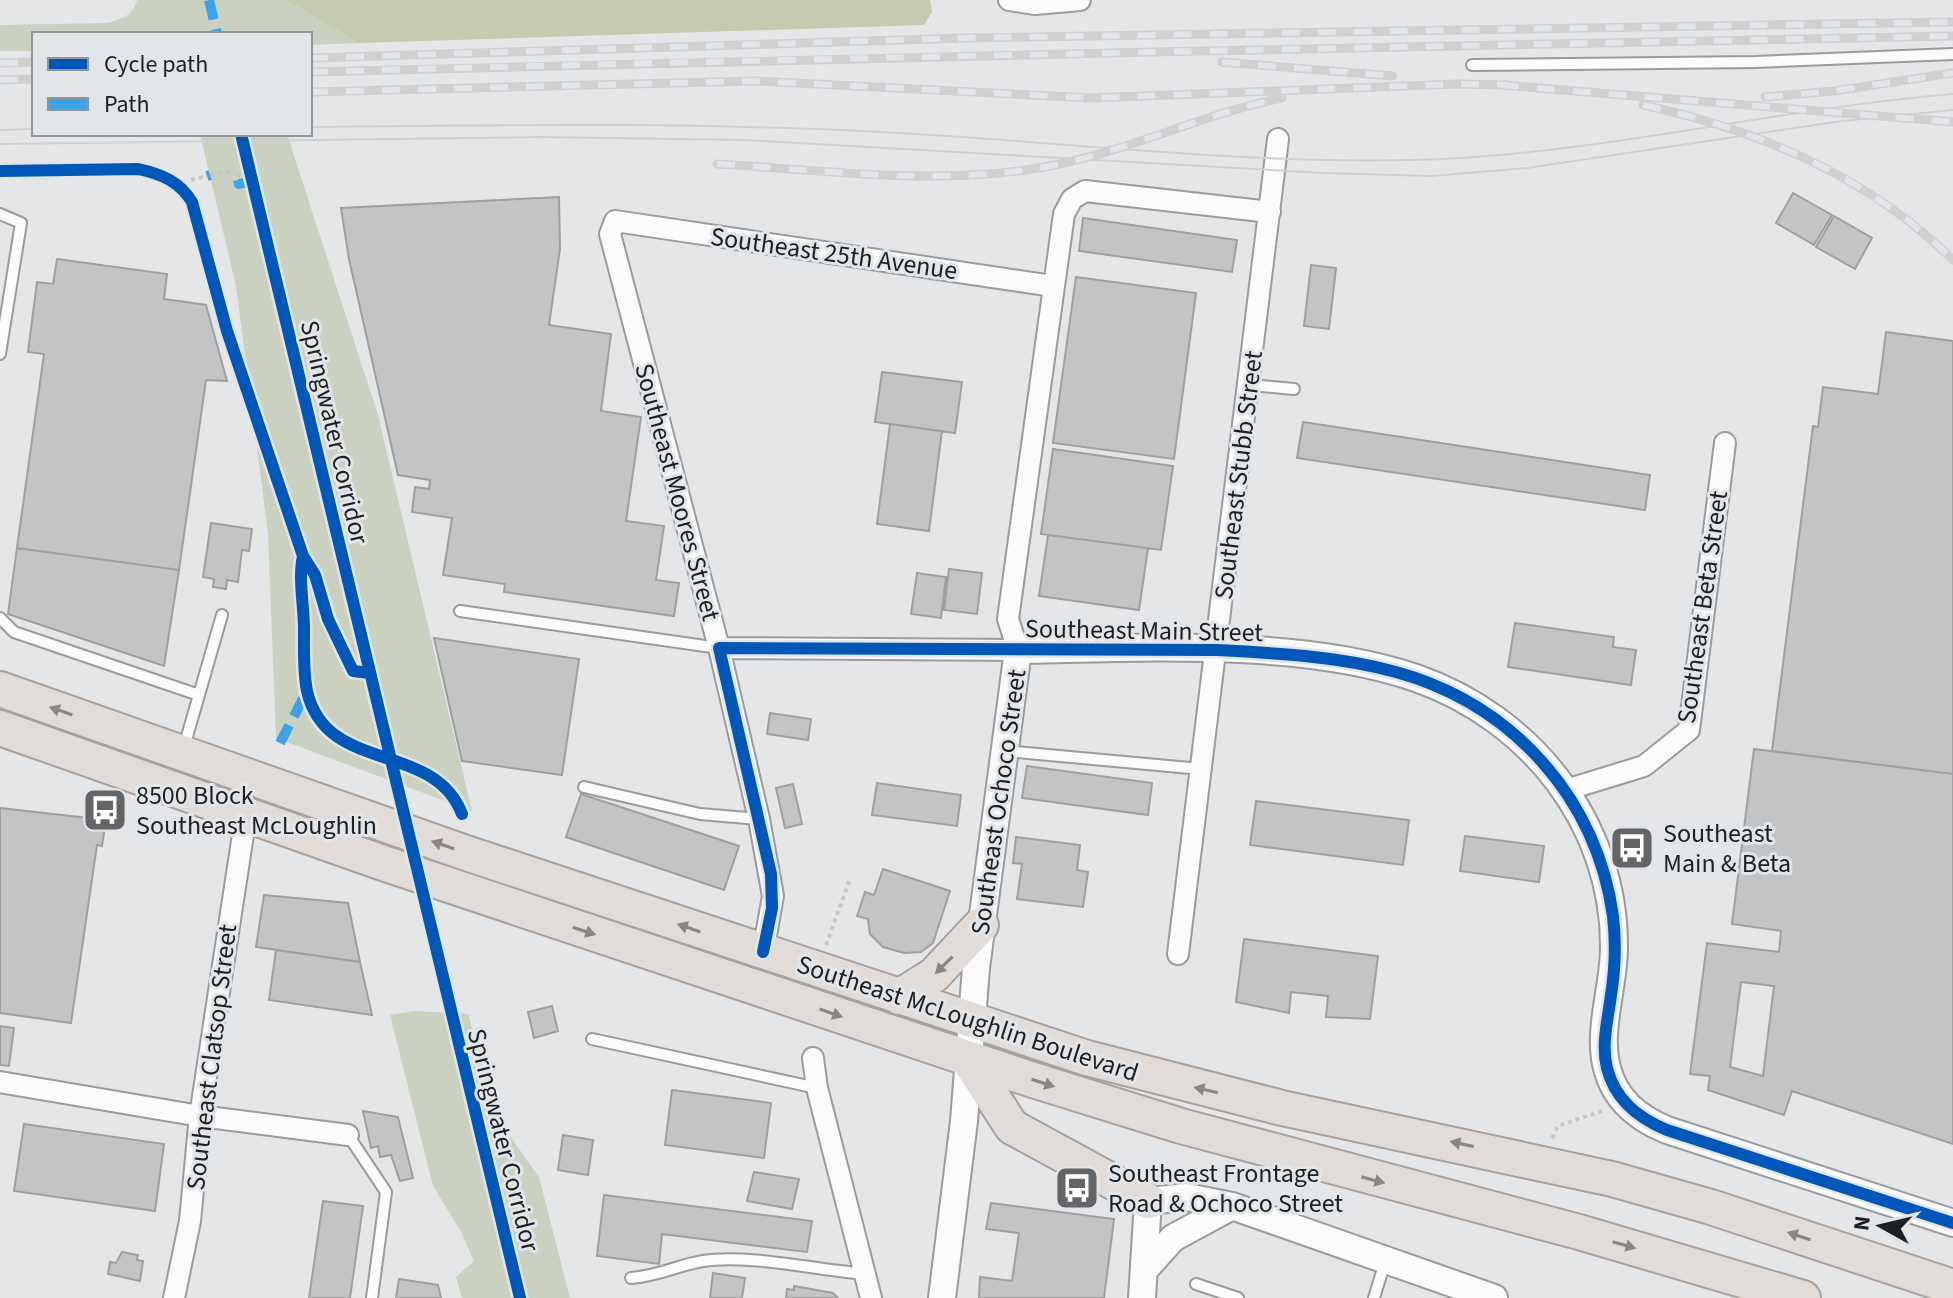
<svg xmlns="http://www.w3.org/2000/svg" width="1953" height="1298" font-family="'Source Sans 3',sans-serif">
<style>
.green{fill:#cbd1c0}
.forest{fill:#c4cbaf}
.building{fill:#c2c4c6;stroke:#9e9fa1;stroke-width:2;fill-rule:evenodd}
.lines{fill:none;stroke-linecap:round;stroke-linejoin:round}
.service-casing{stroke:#999b9c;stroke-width:14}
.minor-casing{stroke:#999b9c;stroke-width:24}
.tertiary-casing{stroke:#999b9c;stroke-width:30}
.trunk-casing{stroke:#a8a09c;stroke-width:38}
.path{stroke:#c6c6c7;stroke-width:4;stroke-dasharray:4 4;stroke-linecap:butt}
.service{stroke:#fbfbfc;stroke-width:10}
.minor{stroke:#fbfbfc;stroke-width:20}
.tertiary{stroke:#fbfbfc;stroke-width:26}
.trunk{stroke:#e2dcd8;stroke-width:34}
.tram{stroke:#d0d0d0;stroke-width:2}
.rail-casing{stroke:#d0d0d0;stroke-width:9}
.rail{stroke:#e2e6ea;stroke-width:6;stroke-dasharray:18;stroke-linecap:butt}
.quiet{stroke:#3da2ea;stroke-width:10;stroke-dasharray:20 10;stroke-linecap:butt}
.cycleway-casing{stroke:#e2e6ea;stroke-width:17}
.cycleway{stroke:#0057b8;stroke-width:12}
.oneway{fill:#898785}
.labels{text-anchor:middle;stroke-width:6;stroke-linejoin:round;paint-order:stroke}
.street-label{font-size:26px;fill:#1d1f20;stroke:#e2e6ea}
.poi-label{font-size:26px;fill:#1d1f20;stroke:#e2e6ea;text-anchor:start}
</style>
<rect width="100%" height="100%" fill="#e4e6e8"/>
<!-- green -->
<path class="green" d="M137,0H286L358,43L310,45V34H34V51H0V25L107,23C122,19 133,16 137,0Z
M200,134H287L378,415L472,811L276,738L268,533L236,286Z
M415,1011L468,1014L498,1119L539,1177L570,1298H462L456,1277L474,1261L460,1230L433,1186L390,1015Z"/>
<!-- forest -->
<path class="forest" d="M286,0H930L932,12L924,25L358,43Z"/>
<!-- building -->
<path class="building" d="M1793,193L1832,215L1814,245L1776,223Z
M559,197L560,249L549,325L611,334L601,411L641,417L626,521L664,526L656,580L679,583L674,616L504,592L505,584L443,575L452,518L412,512L415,487L429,489L430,480L398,475L349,259L341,208Z
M1834,216L1872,238L1855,269L1816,247Z
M1083,218L1237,240L1232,272L1079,251Z
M57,259L167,274L164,299L206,305L227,381L206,380L179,570L17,548L44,354L28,352L37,282L53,284Z
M1311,265L1336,268L1329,329L1304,326Z
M1076,277L1196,293L1174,459L1053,443Z
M1886,332L1953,341V774L1772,751L1813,426L1818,427L1823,387L1878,394Z
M882,372L962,382L955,433L875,422Z
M1303,422L1650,475L1645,510L1297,458Z
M890,424L942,431L929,531L877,524Z
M1053,449L1173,466L1161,550L1041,534Z
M211,523L252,529L249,551L242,550L238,582L227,580L226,589L213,587L214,579L203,577Z
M1048,535L1148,548L1139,610L1039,596Z
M17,548L179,570L164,666L8,614Z
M949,569L982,573L977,614L944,610Z
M917,573L946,577L941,618L911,614Z
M1515,623L1614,637L1613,647L1636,650L1631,685L1508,667Z
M434,638L579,659L562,775L462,761Z
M770,713L811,719L808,740L767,734Z
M1754,749L1953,774V1144L1792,1091L1784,1115L1708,1090L1710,1076L1690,1074L1707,943L1779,952L1781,931L1732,924ZM1741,982L1774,986L1763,1076L1730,1067Z
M1027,766L1152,783L1148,815L1022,798Z
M877,783L961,795L957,826L872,815Z
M793,784L802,824L785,828L776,788Z
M581,794L739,846L724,890L566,837Z
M1256,801L1409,820L1403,865L1250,845Z
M0,808L106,820L102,846L97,845L71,1023L0,1013Z
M1465,836L1544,846L1539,882L1460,871Z
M1016,837L1080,845L1077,870L1088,872L1083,907L1017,899L1022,864L1013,863Z
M883,869L950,891L933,943L921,952L904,953L883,947L870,934L868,919L857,916L865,892L874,895Z
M264,895L348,903L360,962L256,947Z
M1244,939L1378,956L1370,1019L1326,1017L1328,996L1291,992L1289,1013L1236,1002Z
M276,950L360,962L372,1015L269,1000Z
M552,1006L558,1031L534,1038L528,1012Z
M0,1026L14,1028L9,1066L0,1065Z
M672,1090L771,1103L764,1158L665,1145Z
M363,1111L398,1117L413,1178L400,1181L391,1155L380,1157L378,1146L371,1148Z
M24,1124L164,1144L155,1211L14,1191Z
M563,1135L593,1140L588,1175L558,1170Z
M754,1172L799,1179L792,1209L747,1201Z
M604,1195L812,1221L807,1252L662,1234L659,1264L597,1256Z
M323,1201L363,1206L350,1298H309Z
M991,1203L1114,1219L1104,1298H979L980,1277L1012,1281L1019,1233L986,1229Z
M122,1252L138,1255L137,1260L143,1261L140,1281L108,1274L110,1262L116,1263Z
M713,1273L745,1278L742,1298H710Z
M399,1279L438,1285L441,1298H396Z
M794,1286L833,1293L838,1298H786L787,1289L794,1290Z"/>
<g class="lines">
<!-- service casing -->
<g class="service-casing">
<path id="service" d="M1472,65L1755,62L1953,54
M0,214L21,223L0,354
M1250,385L1294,389
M460,611L719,648
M0,618L14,632L199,695
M184,747L222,615
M1006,751L1201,769
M584,787L700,814L759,819
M592,1039L817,1088
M348,1135L386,1192L372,1298
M631,1278C659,1276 678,1265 703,1261C747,1254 819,1270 865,1274
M1196,1284L1238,1298
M1374,1298L1385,1262"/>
</g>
<!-- minor casing -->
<g class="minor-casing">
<path id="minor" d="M1009,0L1035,4L1080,0
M719,648L1018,650L1008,619L1064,214L1072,199L1085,191L1270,212
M1566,790L1644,766L1689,730L1725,443
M763,952L773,896L759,819L719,648L610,234L615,221L1053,286
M1178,954L1278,139
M813,1058L817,1088L871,1298
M0,1082L200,1116L348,1135
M174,1298L190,1221L200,1116L246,815"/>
</g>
<!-- tertiary casing -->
<g class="tertiary-casing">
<path id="tertiary" d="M1146,1268L1173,1238L1232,1206
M942,1298L964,1121L976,968L1018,650C1139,648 1301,638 1416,678C1531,718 1615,824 1614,948C1614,986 1597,1031 1607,1068C1615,1100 1638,1118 1667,1130L1953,1223
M1142,1298L1148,1201L1187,1197L1232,1206L1494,1298"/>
</g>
<!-- trunk casing -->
<g class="trunk-casing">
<path id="trunk" d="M0,689L466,853L1087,1058L1282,1108L1612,1179L1711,1207L1953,1287
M0,728L383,863L1033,1080L1181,1126L1579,1232L1803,1298
M899,997L934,975L981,925
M968,1059L1012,1127L1148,1201"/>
</g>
<!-- path -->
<path class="path" d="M237,173L238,180
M210,175L234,170
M191,180L207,176
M826,945L850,879
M1552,1138L1558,1126L1602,1111"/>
<!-- service -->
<use href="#service" class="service"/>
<!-- minor -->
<use href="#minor" class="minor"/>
<!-- tertiary -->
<use href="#tertiary" class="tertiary"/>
<!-- trunk -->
<use href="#trunk" class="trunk"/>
<!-- tram -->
<path class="tram" d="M310,127C501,125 691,122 881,132C1057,141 1235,164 1411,160C1594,156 1771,109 1953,94
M0,130L34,129
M0,144L540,137L745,140L1323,173L1432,176L1527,168L1842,121L1953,110"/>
<!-- rail casing -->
<g class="rail-casing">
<path id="rail" d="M310,58L965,38L1953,22
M1222,62L1393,76
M0,63L34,62
M310,72C858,57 1405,47 1953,36
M0,80L34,79
M1501,85L1953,122
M310,92L755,81L1092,98L1456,84L1509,85
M1765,97L1834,91L1953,73
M1643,105C1759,130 1868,176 1953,260
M717,164C825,170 937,186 1044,167C1125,153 1201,114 1282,98"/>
</g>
<!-- rail -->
<use href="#rail" class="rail"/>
<!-- quiet -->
<path class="quiet" d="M209,0L217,34
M207,176L210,175
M238,180L239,184L252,181
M280,743L307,691"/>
<!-- cycleway casing -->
<g class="cycleway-casing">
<path id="cycleway" d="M241,134L520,1298
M0,171L138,169C162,174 180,182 192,202L227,331L303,556
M370,673L353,671L328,619L315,575L303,556C298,578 304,606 304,629C304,649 303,671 307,691C326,775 434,740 462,814
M763,952L772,908L771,874L719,648L1215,650C1275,653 1338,656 1396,672C1512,704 1596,797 1613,916C1616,942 1615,970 1611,995C1608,1019 1601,1045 1607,1068C1615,1100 1638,1118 1667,1130L1953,1223"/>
</g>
<!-- cycleway -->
<use href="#cycleway" class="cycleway"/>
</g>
<!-- one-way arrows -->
<defs><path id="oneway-solid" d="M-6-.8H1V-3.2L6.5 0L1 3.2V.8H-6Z" transform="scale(2)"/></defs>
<g class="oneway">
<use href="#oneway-solid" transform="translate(61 711) rotate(-161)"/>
<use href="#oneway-solid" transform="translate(443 845) rotate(-161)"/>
<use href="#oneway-solid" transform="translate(689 928) rotate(-161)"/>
<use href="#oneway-solid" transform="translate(584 931) rotate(18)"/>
<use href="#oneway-solid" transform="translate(944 965) rotate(135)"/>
<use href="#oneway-solid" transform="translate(831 1013) rotate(19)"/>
<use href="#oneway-solid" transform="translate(1043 1083) rotate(18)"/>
<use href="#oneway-solid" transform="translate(1206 1090) rotate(-167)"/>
<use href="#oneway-solid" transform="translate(1462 1144) rotate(-168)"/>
<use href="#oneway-solid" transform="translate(1373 1180) rotate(15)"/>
<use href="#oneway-solid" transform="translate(1799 1236) rotate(-162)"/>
<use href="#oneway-solid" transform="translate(1624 1245) rotate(16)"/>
</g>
<!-- icons -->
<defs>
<g id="bus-square" transform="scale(2.3)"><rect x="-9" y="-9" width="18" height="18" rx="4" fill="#636566" stroke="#e2e6ea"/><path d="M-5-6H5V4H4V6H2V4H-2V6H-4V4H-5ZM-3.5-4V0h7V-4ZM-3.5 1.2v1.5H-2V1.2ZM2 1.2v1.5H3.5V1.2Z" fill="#fff"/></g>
</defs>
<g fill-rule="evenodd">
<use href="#bus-square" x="105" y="810"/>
<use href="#bus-square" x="1632" y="848"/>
<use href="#bus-square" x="1077" y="1188"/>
</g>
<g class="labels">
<!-- street labels -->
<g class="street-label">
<text transform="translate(834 253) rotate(8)" y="9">Southeast 25th Avenue</text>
<text transform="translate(335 432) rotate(77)" y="9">Springwater Corridor</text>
<text transform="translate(1238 475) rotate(-83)" y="9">Southeast Stubb Street</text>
<text transform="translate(678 492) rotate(75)" y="9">Southeast Moores Street</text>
<text transform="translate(1702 607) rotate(-82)" y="9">Southeast Beta Street</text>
<text transform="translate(1144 630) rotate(1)" y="9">Southeast Main Street</text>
<text transform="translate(998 802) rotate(-82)" y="9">Southeast Ochoco Street</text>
<text transform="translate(968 1018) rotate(18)" y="9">Southeast McLoughlin Boulevard</text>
<text transform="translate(211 1057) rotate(-83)" y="9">Southeast Clatsop Street</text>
<text transform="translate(504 1140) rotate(76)" y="9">Springwater Corridor</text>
</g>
<!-- poi labels -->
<g class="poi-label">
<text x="136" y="804">8500 Block<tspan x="136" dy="30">Southeast McLoughlin</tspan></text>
<text x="1663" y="842">Southeast<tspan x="1663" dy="30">Main &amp; Beta</tspan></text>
<text x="1108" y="1182">Southeast Frontage<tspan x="1108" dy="30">Road &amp; Ochoco Street</tspan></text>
</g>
</g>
<!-- legend -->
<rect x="32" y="32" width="280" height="104" fill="#e2e6ea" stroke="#939699" stroke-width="2"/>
<rect x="48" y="58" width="40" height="12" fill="#0057b8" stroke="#939699" stroke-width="2"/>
<text x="104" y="72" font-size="24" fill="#1d1f20">Cycle path</text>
<rect x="48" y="98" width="40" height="12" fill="#3da2ea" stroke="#939699" stroke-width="2"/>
<text x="104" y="112" font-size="24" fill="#1d1f20">Path</text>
<!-- north arrow -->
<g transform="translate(1881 1226) rotate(278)" stroke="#e2e6ea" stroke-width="6" paint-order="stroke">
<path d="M0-6L14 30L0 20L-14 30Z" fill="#1d1f20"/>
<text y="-12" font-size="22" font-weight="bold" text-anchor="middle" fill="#1d1f20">N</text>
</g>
</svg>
